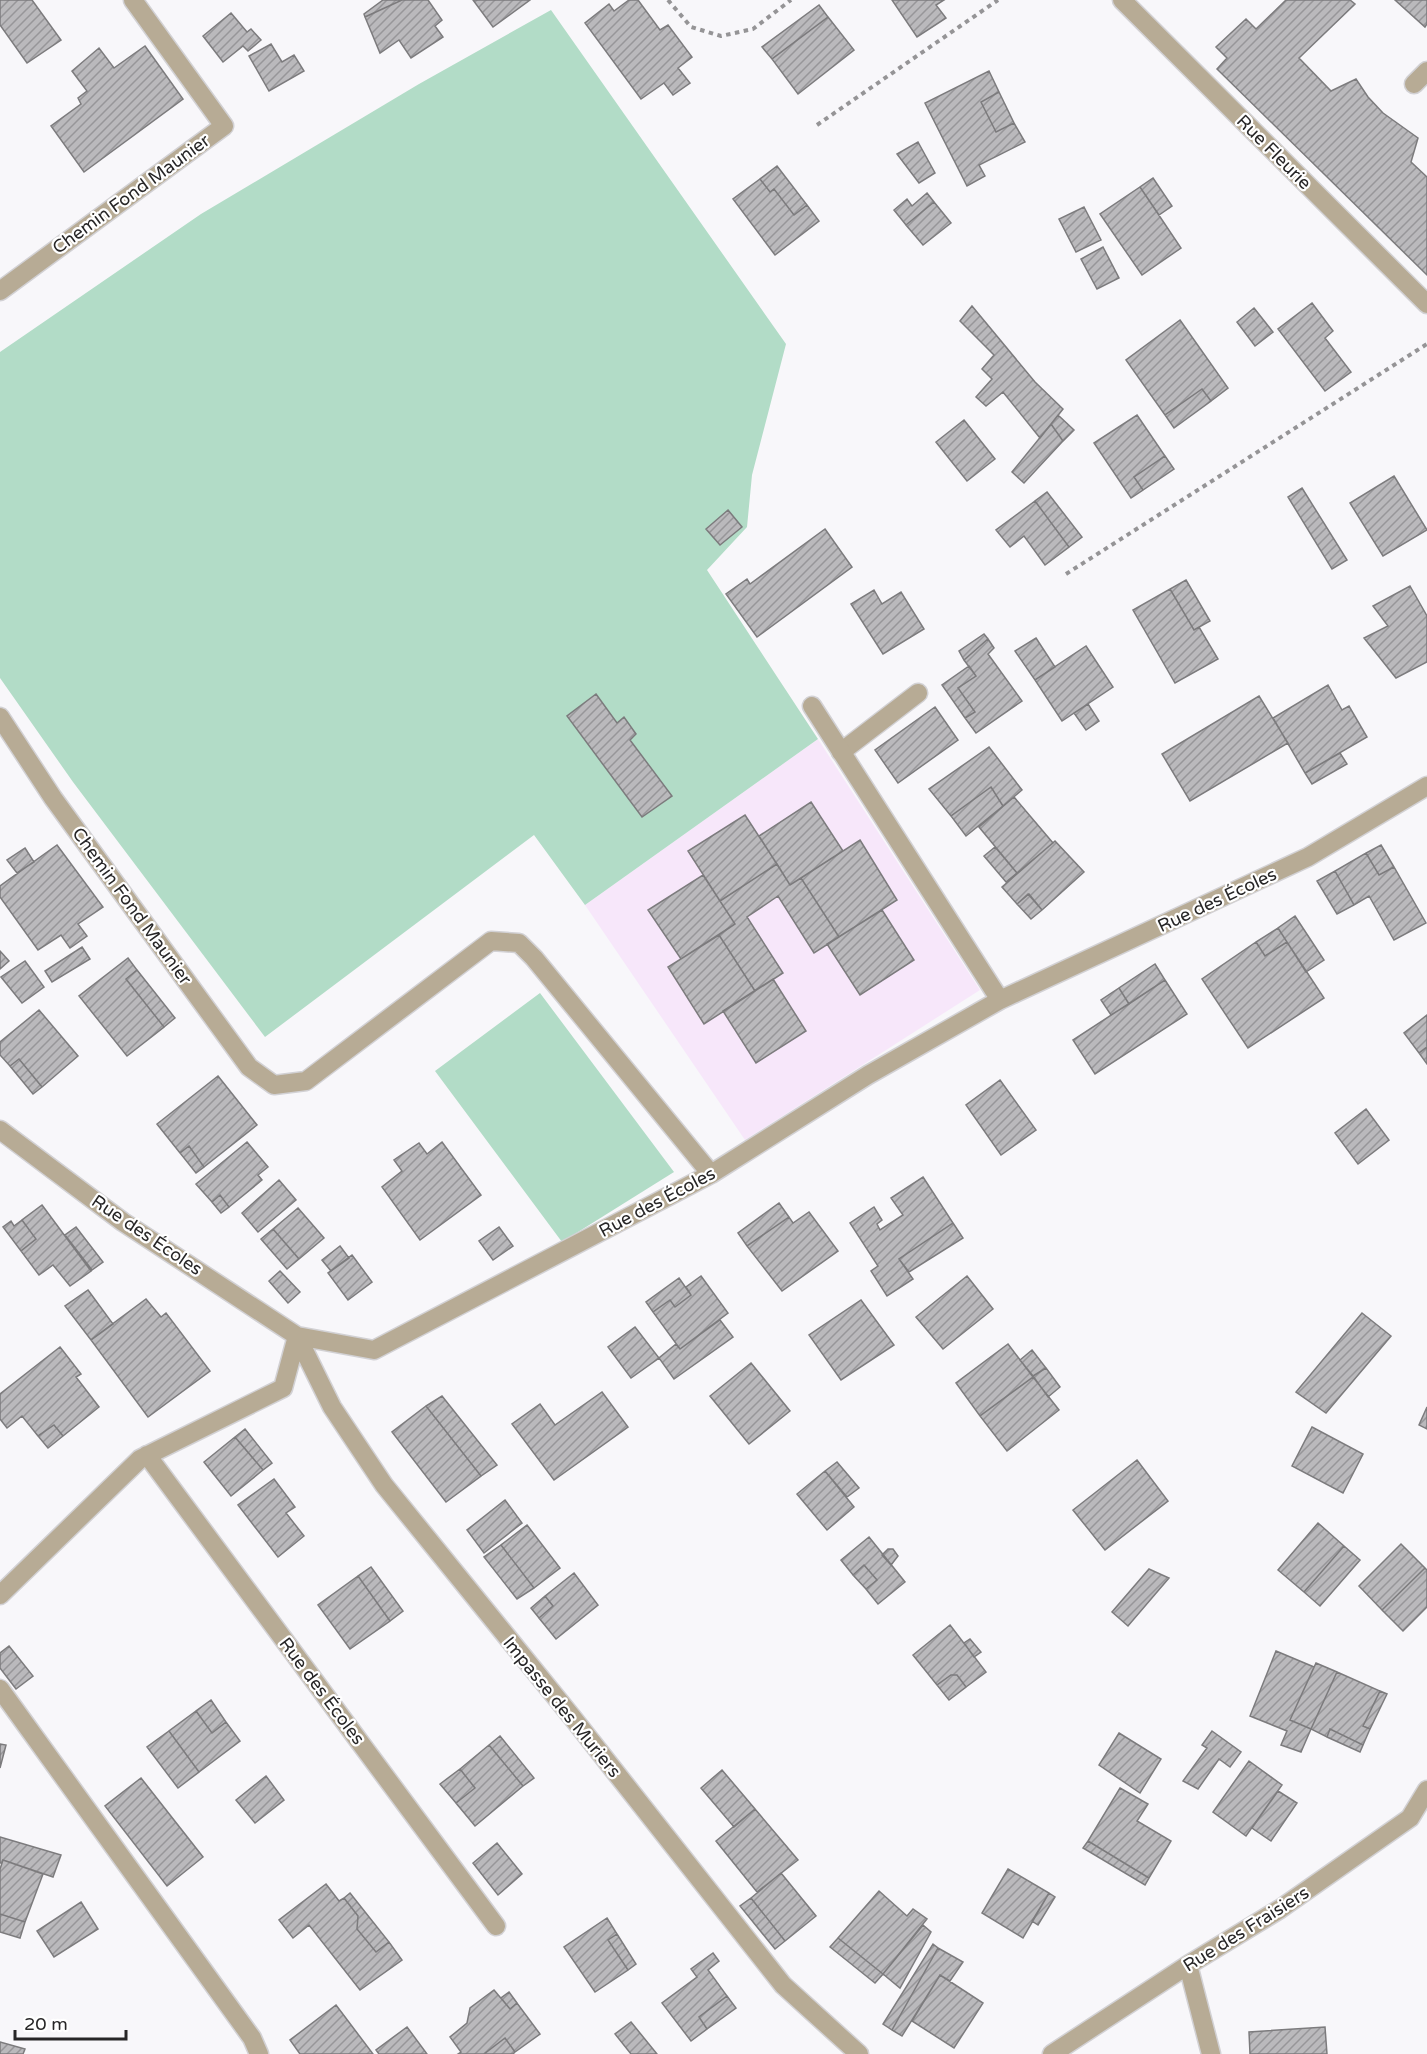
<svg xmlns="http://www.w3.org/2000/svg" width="1427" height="2054" font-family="'Varela Round',sans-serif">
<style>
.education{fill:#f7e7fa}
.park{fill:#b2dcc7}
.building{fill:url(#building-hatch);stroke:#7c7b7d;stroke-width:1.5}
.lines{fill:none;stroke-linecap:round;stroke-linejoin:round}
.service-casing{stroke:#d2d1d4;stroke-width:21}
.minor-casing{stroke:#d2d1d4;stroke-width:21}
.path{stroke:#959496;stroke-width:4;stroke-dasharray:4.5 4.5;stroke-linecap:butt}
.service{stroke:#b7ab95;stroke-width:18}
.minor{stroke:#b7ab95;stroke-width:18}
.labels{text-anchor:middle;stroke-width:4.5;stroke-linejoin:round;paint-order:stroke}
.street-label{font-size:18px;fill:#272627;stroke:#fff}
</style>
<defs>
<pattern id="building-hatch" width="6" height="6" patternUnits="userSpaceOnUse" patternTransform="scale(1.5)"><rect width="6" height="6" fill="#bab9bc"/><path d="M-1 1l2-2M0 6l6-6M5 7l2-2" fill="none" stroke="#979699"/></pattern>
</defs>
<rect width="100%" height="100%" fill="#f8f7fa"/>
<!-- education -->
<path class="education" d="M818,739L980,990L745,1140L585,905Z"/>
<!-- park -->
<path class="park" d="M551,10L786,344L752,475L747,527L707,570L818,739L585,905L534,835L265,1037L73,782L0,678V352L201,214L419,84Z
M540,993L674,1172L562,1242L435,1071Z"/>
<!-- building -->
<path class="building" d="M0,0H32L61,40L27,63L0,25Z
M383,0H402L365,17L364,14Z
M402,0H428L442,20L435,26L443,37L411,58L399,40L380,53L365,17Z
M473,0H530L493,27Z
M629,0H638L660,30L668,25L692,57L678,68L690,83L673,95L664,83L641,99L585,23L609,4L614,11Z
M892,0H944L936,5L946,18L917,37Z
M1286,0H1350L1355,4L1299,58L1331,91L1356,79L1368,97L1383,113L1418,138L1411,162L1427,177V275L1217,69L1227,58L1216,47L1246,19L1256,29Z
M1395,0H1427V24L1425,27Z
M819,5L828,17L772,59L762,47Z
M231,13L247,32L251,29L261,40L248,51L243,46L223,62L203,36Z
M828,17L854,50L798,94L772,59Z
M271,44L282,62L294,55L304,71L269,91L249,56Z
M145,46L183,99L84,172L51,126L81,104L78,98L87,91L72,71L99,48L114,68Z
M989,71L999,92L981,102L996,132L1014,123L1025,142L979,165L985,176L967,186L925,103Z
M999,92L1014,123L996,132L981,102Z
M918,142L935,173L919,183L897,154Z
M777,166L807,205L794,215L774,189L770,192L760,179Z
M1153,178L1172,206L1159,215L1140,187Z
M760,179L770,192L774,189L794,215L807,205L819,221L775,255L733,199Z
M1140,187L1181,248L1142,275L1100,214Z
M927,193L934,202L906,225L894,210L907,199L912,206Z
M934,202L951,223L923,245L906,225Z
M1084,207L1101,240L1076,252L1059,219Z
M1103,247L1119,278L1097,289L1081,259Z
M1312,303L1333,331L1325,338L1351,372L1325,391L1278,329Z
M972,306L1035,382L1063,409L1040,438L1003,392L986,406L976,397L992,379L982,369L994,355L960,321Z
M1254,308L1273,332L1255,346L1237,322Z
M1180,320L1228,388L1211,401L1202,389L1165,415L1126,360Z
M1202,389L1211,401L1174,428L1165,415Z
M1058,415L1074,430L1063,441L1051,424Z
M1137,415L1165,456L1134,477L1143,490L1131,498L1094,443Z
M964,420L995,459L967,481L936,442Z
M1051,424L1063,441L1024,483L1012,472Z
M1165,456L1174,469L1143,490L1134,477Z
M1394,476L1427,530L1383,556L1350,503Z
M1302,488L1347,560L1332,569L1288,497Z
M1047,492L1082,537L1069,547L1035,501Z
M1035,501L1069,547L1045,565L1024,536L1010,547L996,530Z
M728,510L742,527L720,545L706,529Z
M825,529L852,567L757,637L726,594L747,579L750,584Z
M1186,580L1210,621L1194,630L1170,589Z
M1410,586L1427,616V662L1396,678L1364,638L1388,626L1373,606Z
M1170,589L1194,630L1199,627L1218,659L1175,683L1133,610Z
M874,590L882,604L901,592L924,629L883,654L851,604Z
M984,634L988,639L964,660L959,651Z
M1036,638L1055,667L1035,680L1015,651Z
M988,639L994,648L988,654L1022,701L976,733L965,718L975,712L958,688L976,676L964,660Z
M1086,646L1113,687L1062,721L1035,680Z
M969,666L976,676L958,688L975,712L965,718L942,685Z
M1328,685L1342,710L1349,706L1367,737L1305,773L1273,718Z
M596,694L617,723L624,717L636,734L630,740L672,796L642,817L567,716Z
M1259,696L1288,743L1190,801L1162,754Z
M1088,704L1099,721L1086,730L1074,713Z
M935,707L958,740L898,783L875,750Z
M989,747L1022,790L1003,806L991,787L951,816L929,789Z
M1340,753L1347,764L1312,784L1305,773Z
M991,787L1003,806L966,836L951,816Z
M1014,797L1053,843L1017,873L979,827Z
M811,802L843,851L790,885L759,836Z
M745,815L777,864L720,901L688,851Z
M860,840L897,900L839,937L801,878Z
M1055,841L1084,872L1042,910L1029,894L1017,904L1002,887Z
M57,845L103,907L78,924L87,936L70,948L61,935L38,950L0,897V886Z
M1381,845L1394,867L1379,875L1366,853Z
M995,847L1017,873L1006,882L984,856Z
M25,848L34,862L17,873L7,860Z
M1366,853L1379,875L1394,867L1426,923L1394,940L1369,896L1354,905L1335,871Z
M777,864L790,885L801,878L839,937L814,953L778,896L747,917L783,973L755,991L719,935L735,924L720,901Z
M1335,871L1354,905L1337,914L1317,881Z
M703,875L735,924L681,959L648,910Z
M1028,894L1042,910L1031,919L1017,904Z
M882,910L914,960L860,995L827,944Z
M1295,916L1324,960L1306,972L1278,928Z
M1278,928L1287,942L1265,956L1256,942Z
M719,935L755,991L704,1024L668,967Z
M1256,942L1265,956L1287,942L1324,998L1248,1048L1202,979Z
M82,947L90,959L52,982L45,971Z
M0,951L9,961L0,969Z
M128,958L137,970L126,979L164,1027L127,1056L79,996Z
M25,961L44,987L22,1003L1,977Z
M1155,964L1165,980L1129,1004L1119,988Z
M137,970L175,1018L164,1027L126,979Z
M773,979L806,1031L756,1063L723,1011Z
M1165,980L1187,1014L1095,1074L1073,1040Z
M1119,988L1129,1004L1111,1015L1101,1000Z
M39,1010L78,1056L42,1087L19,1059L10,1066L0,1055V1042Z
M1427,1015V1047L1419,1053L1404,1033Z
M1427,1047V1064L1419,1053Z
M19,1059L42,1087L33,1094L10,1066Z
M218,1076L257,1125L204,1167L189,1146L180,1153L157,1124Z
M1000,1080L1036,1130L1001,1155L966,1105Z
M1366,1109L1389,1140L1358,1164L1335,1133Z
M247,1142L268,1167L258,1175L262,1180L229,1207L220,1195L212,1202L196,1184Z
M442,1142L481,1195L420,1240L382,1187L402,1171L394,1160L419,1143L427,1154Z
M189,1146L204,1167L196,1173L180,1153Z
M923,1177L953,1223L899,1259L913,1279L887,1296L871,1271L878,1266L850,1223L874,1207L882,1220L877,1224L880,1230L903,1215L891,1198Z
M279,1180L296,1200L258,1232L242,1213Z
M220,1195L229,1207L221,1213L212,1202Z
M779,1203L789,1217L747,1246L738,1233Z
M42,1205L91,1271L70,1286L53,1265L39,1275L21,1251L36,1239L22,1220Z
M298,1208L324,1238L299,1259L273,1229Z
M809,1212L838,1251L782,1291L747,1246L789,1217L793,1223Z
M22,1220L36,1239L21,1251L3,1227L11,1221L14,1226Z
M953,1223L963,1238L909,1272L899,1259Z
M76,1227L103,1262L92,1270L65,1235Z
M499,1227L513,1246L493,1260L479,1241Z
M273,1229L299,1259L287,1269L261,1239Z
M340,1246L349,1258L331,1271L322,1260Z
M352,1255L372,1282L348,1300L328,1273Z
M280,1271L300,1292L288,1303L269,1281Z
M701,1276L728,1313L680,1349L653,1312L670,1300L675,1307L691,1295L686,1287Z
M967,1276L993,1309L943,1349L916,1317Z
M679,1278L691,1295L675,1307L670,1300L653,1312L646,1302Z
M88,1290L113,1324L91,1340L65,1306Z
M146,1299L161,1317L166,1313L210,1371L148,1417L91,1340Z
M861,1300L894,1345L841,1380L809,1335Z
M1362,1313L1391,1336L1326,1413L1296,1392Z
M720,1320L733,1337L674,1379L659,1358L676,1344L680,1349Z
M635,1327L659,1358L631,1378L608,1347Z
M1008,1344L1033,1377L980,1416L956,1383Z
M60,1347L81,1374L76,1377L99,1407L63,1436L54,1425L38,1436L22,1416L7,1428L0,1419V1394Z
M1032,1350L1046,1368L1033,1376L1020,1360Z
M751,1363L790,1411L749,1444L710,1396Z
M1046,1368L1060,1387L1048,1397L1033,1376Z
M1033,1377L1059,1410L1007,1451L980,1416Z
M602,1392L628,1427L554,1480L512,1424L540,1404L555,1425Z
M442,1396L497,1465L481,1476L426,1406Z
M426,1406L481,1476L446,1502L392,1432Z
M1427,1407V1429L1419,1425Z
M54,1425L63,1436L48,1448L38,1436Z
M1312,1427L1363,1454L1343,1493L1292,1466Z
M245,1429L272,1463L263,1470L235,1437Z
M235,1437L263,1470L231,1496L204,1462Z
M1137,1460L1168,1501L1105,1550L1073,1510Z
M837,1462L859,1488L847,1497L825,1471Z
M825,1471L854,1507L827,1530L797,1494Z
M274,1479L295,1507L286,1513L304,1536L278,1557L238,1505Z
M505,1500L522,1523L484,1553L467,1530Z
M1318,1523L1344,1546L1304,1592L1278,1570Z
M527,1525L560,1568L534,1588L501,1545Z
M869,1537L905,1582L878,1604L866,1589L877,1580L864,1565L853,1575L841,1560Z
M1401,1544L1425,1568L1382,1610L1359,1586Z
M501,1545L534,1588L517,1599L484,1557Z
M1344,1546L1360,1560L1320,1606L1304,1592Z
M888,1549H893L898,1556L891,1565L882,1555Z
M864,1565L877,1580L866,1589L853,1575Z
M371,1567L403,1611L390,1621L358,1576Z
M1425,1568L1427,1570V1607L1403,1631L1382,1610Z
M1149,1569L1169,1578L1128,1626L1112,1612Z
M574,1573L598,1605L556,1639L539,1618L553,1606L545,1596Z
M358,1576L390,1621L350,1649L318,1605Z
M545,1596L553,1606L539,1618L531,1608Z
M950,1625L986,1672L966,1687L957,1675H951L937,1685L913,1655Z
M970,1639L981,1652L974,1657L964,1643Z
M9,1646L33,1676L16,1689L0,1668V1653Z
M1276,1651L1314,1667L1290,1720L1311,1729L1301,1752L1281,1745L1287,1731L1250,1716Z
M1316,1663L1337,1672L1311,1729L1290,1720Z
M1337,1672L1380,1691L1363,1726L1370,1729L1363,1745L1330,1729L1327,1737L1311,1729Z
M951,1675H957L966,1687L949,1700L937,1685Z
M1380,1691L1387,1694L1370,1729L1363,1726Z
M211,1700L226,1722L212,1733L196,1711Z
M196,1711L212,1733L226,1722L240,1741L199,1772L169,1731Z
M1330,1729L1363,1745L1360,1752L1327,1737Z
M169,1731L199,1772L178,1788L147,1747Z
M1212,1731L1241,1752L1230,1767L1219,1759L1198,1789L1183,1781L1207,1748L1202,1745Z
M1119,1733L1161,1759L1140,1793L1099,1765Z
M500,1736L534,1778L523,1786L489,1745Z
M0,1744L6,1745L0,1768Z
M489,1745L523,1786L475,1826L456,1803L475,1788L460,1769Z
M1249,1761L1282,1785L1246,1836L1213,1812Z
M460,1769L475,1788L456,1803L440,1784Z
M722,1770L755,1809L734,1827L701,1788Z
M266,1776L284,1800L255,1823L236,1800Z
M141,1778L203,1857L167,1886L105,1806Z
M1120,1788L1148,1804L1137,1821L1171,1841L1149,1878L1088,1841Z
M1278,1791L1297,1803L1271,1841L1252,1828Z
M755,1809L798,1860L757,1892L716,1841Z
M0,1837L61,1855L53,1877L3,1860L2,1863H0Z
M1088,1841L1149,1878L1145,1885L1083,1848Z
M497,1843L522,1874L498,1895L473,1863Z
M3,1860L43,1874L25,1922L0,1914V1869Z
M1008,1869L1049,1893L1023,1938L982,1913Z
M781,1873L816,1916L785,1941L751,1898Z
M326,1884L339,1901L344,1898L358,1916L357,1929L376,1952L389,1942L402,1960L360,1990L309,1925L293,1938L279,1920Z
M879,1891L907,1916L913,1909L927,1919L883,1974L838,1938Z
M350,1893L389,1942L376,1952L357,1929L358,1916L344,1898Z
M1049,1893L1055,1897L1038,1925L1032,1921Z
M751,1898L785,1941L775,1949L740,1906Z
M81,1902L98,1929L54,1957L37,1931Z
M0,1914L25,1922L20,1938L0,1932Z
M607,1918L617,1934L608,1940L628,1970L595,1992L564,1947Z
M923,1925L931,1932L900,1988L883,1974Z
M617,1934L636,1964L628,1970L608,1940Z
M838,1938L883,1974L875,1983L830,1947Z
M933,1944L938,1948L892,2030L883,2024Z
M938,1948L963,1962L950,1981L940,1975L902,2036L892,2030Z
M713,1953L719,1961L708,1970L727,1996L699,2017L707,2029L691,2041L662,2003L697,1977L691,1969Z
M940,1975L983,2003L954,2048L912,2021Z
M494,1990L510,2009L517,2003L540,2034L515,2052L505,2038L484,2054H458L461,2052L450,2037L467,2023L470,2008Z
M509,1992L517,2003L510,2009L501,1998Z
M727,1996L736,2008L707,2029L699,2017Z
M336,2005L373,2054H300L290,2040Z
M631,2022L657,2054H631L615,2034Z
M407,2027L427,2054H379L376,2050Z
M1325,2027L1327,2054H1250L1249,2032Z
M505,2038L515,2052L513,2054H484Z
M0,2042L25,2049L23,2054H0Z"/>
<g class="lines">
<!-- service casing -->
<g class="service-casing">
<path id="service" d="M841,752L918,693
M0,1689L252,2038L259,2054"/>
</g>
<!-- minor casing -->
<g class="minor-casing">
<path id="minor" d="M1122,0L1427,304
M1414,84L1427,71
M0,291L224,126L133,0
M812,706L1000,1000
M0,717L53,798L249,1067L274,1085L306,1081L491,941L519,943L534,958L711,1174
M0,1130L123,1222L297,1336L374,1350L711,1174L868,1075L1000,1000L1308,857L1427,786
M297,1336L332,1407L384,1485L572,1717L783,1985L859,2054
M147,1455L496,1926
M0,1595L140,1459L283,1388L297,1336
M1188,1965L1211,2054
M1052,2054L1188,1965L1280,1909L1410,1818L1427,1790"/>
</g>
<!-- path -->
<path class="path" d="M668,0L691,27L721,36L753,29L791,0
M817,125L998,0
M1066,574L1427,344"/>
<!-- service -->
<use href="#service" class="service"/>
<!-- minor -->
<use href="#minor" class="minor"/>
</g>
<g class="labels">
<!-- street labels -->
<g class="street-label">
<text transform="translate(1274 152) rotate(45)" y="6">Rue Fleurie</text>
<text transform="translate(131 194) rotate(-36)" y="6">Chemin Fond Maunier</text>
<text transform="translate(1217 900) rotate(-25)" y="6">Rue des Écoles</text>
<text transform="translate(132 906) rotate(54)" y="6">Chemin Fond Maunier</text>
<text transform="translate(657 1202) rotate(-28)" y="6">Rue des Écoles</text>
<text transform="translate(147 1235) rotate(34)" y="6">Rue des Écoles</text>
<text transform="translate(322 1691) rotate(53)" y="6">Rue des Écoles</text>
<text transform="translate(562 1707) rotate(51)" y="6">Impasse des Muriers</text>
<text transform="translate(1246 1929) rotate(-32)" y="6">Rue des Fraisiers</text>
</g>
</g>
<!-- scale -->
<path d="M15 2030v9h111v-9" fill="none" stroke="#272627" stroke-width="3"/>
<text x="24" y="2030" font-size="18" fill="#272627" stroke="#ffffff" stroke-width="4.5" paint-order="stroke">20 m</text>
</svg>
